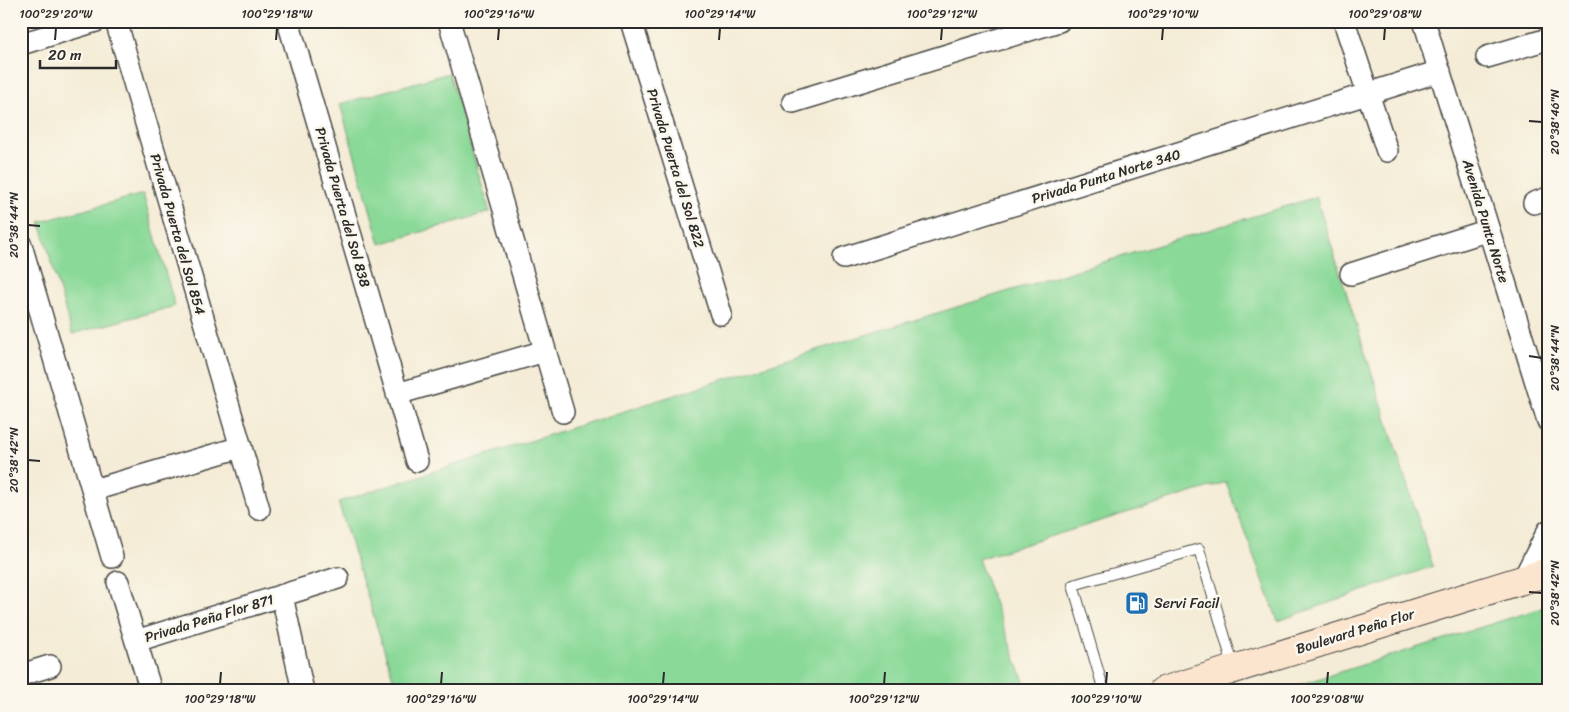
<svg xmlns="http://www.w3.org/2000/svg" width="1569" height="712" font-family="Sriracha,sans-serif">
<style>
.green{fill:#8ad998;stroke:#5a8262}
.lines{fill:none;stroke-linecap:round;stroke-linejoin:round}
.service-casing{stroke:#494845;stroke-width:12}
.minor-casing{stroke:#494845;stroke-width:24}
.secondary-casing{stroke:#494845;stroke-width:30}
.service{stroke:#fff;stroke-width:10}
.minor{stroke:#fff;stroke-width:21}
.secondary{stroke:#fce5cf;stroke-width:28}
.ticks{fill:none;stroke:#2b2b2b;stroke-width:2}
.labels{text-anchor:middle;stroke-width:5;stroke-linejoin:round;paint-order:stroke}
.street-label{font-size:14px;fill:#2b2b2b;stroke:#fbf7ec}
.poi-label{font-size:14px;fill:#2b2b2b;stroke:#fbf7ec;text-anchor:start}
.neatline{fill:none;stroke:#2b2b2b;stroke-width:2}
.ticks-label{font-size:12px;text-anchor:middle;fill:#2b2b2b}
</style>
<rect width="100%" height="100%" fill="#fbf7ec"/>
<filter id="ink" filterUnits="userSpaceOnUse"><feTurbulence type="fractalNoise" baseFrequency=".02" numOctaves="2"/><feDisplacementMap in="SourceGraphic" scale="10" xChannelSelector="R" yChannelSelector="G"/><feConvolveMatrix kernelMatrix="1 2 1 2 8 2 1 2 1" color-interpolation-filters="sRGB"/></filter>
<filter id="wash" filterUnits="userSpaceOnUse"><feTurbulence type="fractalNoise" baseFrequency=".0096" numOctaves="4" result="noise"/><feDisplacementMap in="SourceGraphic" scale="20" xChannelSelector="R" yChannelSelector="G"/><feGaussianBlur stdDeviation="1.12" result="paint"/><feColorMatrix in="noise" values="0 0 0 0 0 0 0 0 0 0 0 0 0 0 0 0 0 1.4 0 .05"/><feComposite in="paint" operator="in"/></filter>
<g filter="url(#wash)">
<rect width="100%" height="100%" fill="#f4ecd6"/>
<!-- green -->
<path class="green" d="M449,73L490,212L380,244L340,104Z
M143,194L175,306L72,334L40,222Z
M1316,197L1433,566L1278,621L1226,482L978,559L1026,687L1013,691H397L338,502L826,347Z
M1548,606V691H1280Z"/>
</g>
<g filter="url(#ink)">
<g class="lines">
<!-- service casing -->
<g class="service-casing">
<path id="service" d="M1104,691L1073,585L1199,549L1234,668"/>
</g>
<!-- minor casing -->
<g class="minor-casing">
<path id="minor" d="M116,21L259,509
M288,21L417,461
M449,21L563,412
M631,21L721,314
M1344,21L1387,151
M1424,21L1548,421
M21,44L96,21
M1487,57L1548,39
M793,102L1059,21
M1534,203L1548,198
M21,245L112,557
M844,258L1440,71
M1351,274L1489,230
M397,394L545,351
M93,490L241,447
M1523,580L1548,531
M118,582L151,691
M282,596L303,691
M136,641L338,578
M21,675L50,666"/>
</g>
<!-- secondary casing -->
<g class="secondary-casing">
<path id="secondary" d="M1163,691L1548,572"/>
</g>
<!-- service -->
<use href="#service" class="service"/>
<!-- minor -->
<use href="#minor" class="minor"/>
<!-- secondary -->
<use href="#secondary" class="secondary"/>
</g>
</g>
<!-- ticks -->
<path class="ticks" d="M55,40L56,28M276,40L277,28M498,40L499,28M719,40L720,28M941,40L942,28M1162,40L1163,28M1384,40L1385,28M1529,121L1542,122M28,225L40,226M1529,356L1542,358M28,460L40,461M1529,592L1542,593M220,684L221,672M441,684L442,672M663,684L664,672M884,684L885,672M1106,684L1107,672M1327,684L1328,672"/>
<!-- icons -->
<defs>
<g id="fuel-square" transform="scale(1.25)"><rect x="-9" y="-9" width="18" height="18" rx="4" fill="#1f6fb2" stroke="#fbf7ec"/><path d="M-5.5-6h7V0h2V4h1.3V-2.5L3-4.5l.8-.8L6-3V5H2.5V1h-1V6h-7ZM-4.2-4.7v3.2H.2V-4.7Z" fill="#fff"/></g>
</defs>
<g fill-rule="evenodd">
<use href="#fuel-square" x="1137" y="603"/>
</g>
<g class="labels">
<!-- street labels -->
<g class="street-label">
<text transform="translate(676 168) rotate(73)" y="5">Privada Puerta del Sol 822</text>
<text transform="translate(1106 176) rotate(-17)" y="5">Privada Punta Norte 340</text>
<text transform="translate(343 207) rotate(74)" y="5">Privada Puerta del Sol 838</text>
<text transform="translate(1486 221) rotate(73)" y="5">Avenida Punta Norte</text>
<text transform="translate(178 234) rotate(74)" y="5">Privada Puerta del Sol 854</text>
<text transform="translate(209 618) rotate(-17)" y="5">Privada Peña Flor 871</text>
<text transform="translate(1355 631) rotate(-17)" y="5">Boulevard Peña Flor</text>
</g>
<!-- poi labels -->
<g class="poi-label">
<text x="1154" y="608">Servi Facil</text>
</g>
</g>
<!-- margin -->
<rect width="1569" height="712" fill="none" stroke="#fbf7ec" stroke-width="55"/>
<!-- scale -->
<path d="M40 60v8h76v-8" fill="none" stroke="#2b2b2b" stroke-width="2.5"/>
<text x="48" y="60" font-size="15" fill="#2b2b2b" stroke="#fbf7ec" stroke-width="4" paint-order="stroke">20 m</text>
<rect x="28" y="28" width="1514" height="656" class="neatline"/>
<g class="ticks-label">
<text x="56" y="18">100°29'20"W</text>
<text x="277" y="18">100°29'18"W</text>
<text x="499" y="18">100°29'16"W</text>
<text x="720" y="18">100°29'14"W</text>
<text x="942" y="18">100°29'12"W</text>
<text x="1163" y="18">100°29'10"W</text>
<text x="1385" y="18">100°29'08"W</text>
<text transform="translate(1555 122) rotate(-90)" y="4">20°38'46"N</text>
<text transform="translate(14 225) rotate(-90)" y="4">20°38'44"N</text>
<text transform="translate(1555 358) rotate(-90)" y="4">20°38'44"N</text>
<text transform="translate(14 460) rotate(-90)" y="4">20°38'42"N</text>
<text transform="translate(1555 593) rotate(-90)" y="4">20°38'42"N</text>
<text x="220" y="703">100°29'18"W</text>
<text x="441" y="703">100°29'16"W</text>
<text x="663" y="703">100°29'14"W</text>
<text x="884" y="703">100°29'12"W</text>
<text x="1106" y="703">100°29'10"W</text>
<text x="1327" y="703">100°29'08"W</text>
</g>
</svg>
